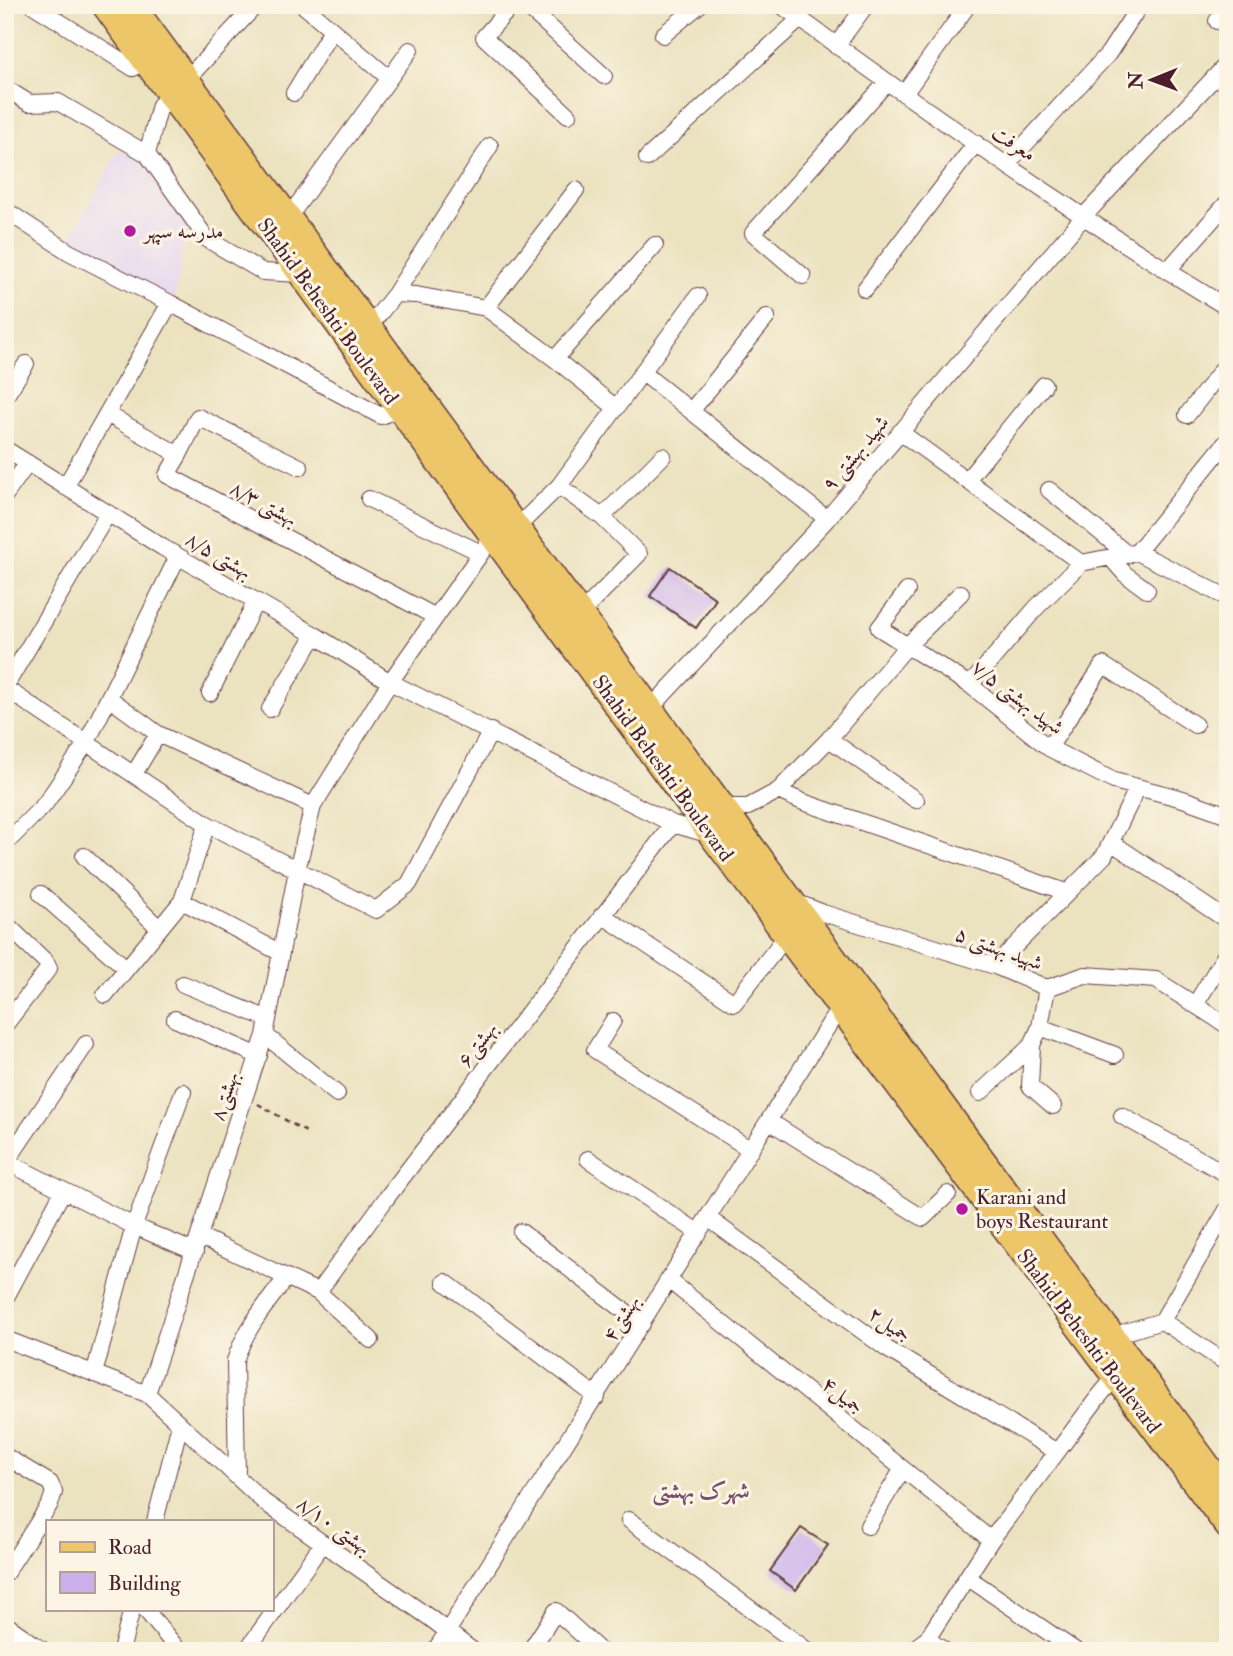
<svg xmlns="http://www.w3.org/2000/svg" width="1233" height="1656" font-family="'IM FELL Double Pica',Amiri,serif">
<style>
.built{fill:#e3d3f3}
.building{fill:#cab1ec}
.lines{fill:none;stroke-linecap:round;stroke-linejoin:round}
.minor-casing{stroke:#623c41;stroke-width:18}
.primary-casing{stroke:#623c41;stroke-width:29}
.path{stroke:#623c41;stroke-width:2.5;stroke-dasharray:5 5;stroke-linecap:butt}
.minor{stroke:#fff;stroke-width:16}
.primary{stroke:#ecc669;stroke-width:26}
.poi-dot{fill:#b5179e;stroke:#fcf5e5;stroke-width:2.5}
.labels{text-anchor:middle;stroke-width:6;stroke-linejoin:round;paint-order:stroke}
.street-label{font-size:21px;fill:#4a1f2b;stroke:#fcf5e5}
.poi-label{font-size:21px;fill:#4a1f2b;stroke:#fcf5e5;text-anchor:start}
.neighbourhood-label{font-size:23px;font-weight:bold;fill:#77526f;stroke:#fcf5e5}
</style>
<rect width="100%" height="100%" fill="#fcf5e5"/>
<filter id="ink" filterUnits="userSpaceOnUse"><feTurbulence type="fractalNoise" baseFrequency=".0143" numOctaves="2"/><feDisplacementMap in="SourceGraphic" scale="14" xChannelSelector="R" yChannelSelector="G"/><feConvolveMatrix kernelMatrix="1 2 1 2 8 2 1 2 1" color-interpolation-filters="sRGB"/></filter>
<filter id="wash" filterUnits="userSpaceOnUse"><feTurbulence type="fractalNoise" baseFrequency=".00686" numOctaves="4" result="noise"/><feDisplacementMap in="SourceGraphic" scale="28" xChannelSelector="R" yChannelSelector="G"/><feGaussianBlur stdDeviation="1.57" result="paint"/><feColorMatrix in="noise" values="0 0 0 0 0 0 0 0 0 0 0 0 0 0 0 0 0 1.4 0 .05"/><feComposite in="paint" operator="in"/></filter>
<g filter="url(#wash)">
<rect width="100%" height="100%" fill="#ebe2bf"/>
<!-- built -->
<path class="built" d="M120,149L140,160L188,219L174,300L67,243Z"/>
<g id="blocks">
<!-- building -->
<path class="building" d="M670,567L716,599L696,628L650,596Z
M801,1528L828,1545L796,1590L770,1571Z"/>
</g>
</g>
<g filter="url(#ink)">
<use href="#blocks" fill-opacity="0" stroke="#623c41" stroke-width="2"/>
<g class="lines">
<!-- minor casing -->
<g class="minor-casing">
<path id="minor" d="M33,5L133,68L145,60
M303,5L389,78
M512,5L484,37L568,115
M525,5L604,76
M781,5C926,111 1074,215 1228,308
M1217,21L1228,9
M663,35L699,5
M836,46L866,5
M186,80L256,5
M5,88L29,103L58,102L147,154L207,239L263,272L300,274
M294,93L332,30
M904,94L968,5
M147,154L160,105L171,95
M647,158L800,19
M1007,164L1108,54L1140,5
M5,210L69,252L170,303L381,416L399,408
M288,218L410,50
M1167,271L1228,202
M803,276L753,233L887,82
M865,289L976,143
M395,294L490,146
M486,308L576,190
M369,327L395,294L416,295L486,308L555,359L616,408
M555,359L655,245
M643,373L827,519
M5,397L26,364
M692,410L767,317
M107,414L179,455L167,475L436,617
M1187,415L1228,362
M900,432L1081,563
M5,449L162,547L315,635L390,682L673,824L711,835
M179,455L198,417L300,467
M967,480L1044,385
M559,486L602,517L639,554L580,614
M65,487L170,303
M1049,490L1128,555
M5,495L28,463
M369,499L481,553
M602,517L663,456
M517,527L559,486L698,296
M1137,552L1228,440
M1137,552L1228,598
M1111,558L1125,574L1147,590
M907,591L879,628L970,685L1049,748L1114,781L1183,799L1228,815
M970,685L1036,608L1081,563L1137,552
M5,687L108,513
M5,688L207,824L376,910L409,884L491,731
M210,693L256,601
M109,698L158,734L313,806
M270,709L315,635
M650,709L827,519L1084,216L1228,63
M829,739L916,800
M1049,748L1103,665L1195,725
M134,774L158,734
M778,791L803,802L1066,892
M722,807H748L778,791L829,739L906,647L961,593
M1111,842L1228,921
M5,844L45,804L87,742L178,556
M84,856L159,928
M41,894L126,968
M182,901L207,824
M795,902L823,913L995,966L1047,988L1085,975L1156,980L1228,1026
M602,915L734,1003L787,935
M5,923L46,962L49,968L5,1025
M995,966L1104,856L1138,787
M183,984L268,1019
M105,995L182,901L281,953
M1195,1005L1228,951
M175,1019L259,1056
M613,1021L595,1050L751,1150
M1040,1027L1115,1055
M265,1035L337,1094
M1032,1045L1030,1086L1053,1106
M980,1093L1032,1045L1040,1027L1047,988
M1122,1116L1228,1175
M769,1121L923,1218L948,1194
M588,1159L699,1233
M7,1162L134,1226L195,1252
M5,1164L86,1044
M708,1218L887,1349L1057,1452
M521,1232L642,1324
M201,1237L318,1292L371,1340
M670,1281L991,1540
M445,1282L597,1397
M318,1292L385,1200L673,824
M5,1299L63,1191
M1162,1321L1228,1208
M1112,1336L1162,1321L1228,1364
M5,1339L147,1394
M94,1374L134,1226L183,1092
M180,1424L264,1502L430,1618L473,1651
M5,1456L50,1483L54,1492L50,1504L5,1574
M237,1477L235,1361C245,1329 267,1303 287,1277
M629,1520L808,1651
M155,1521L180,1424L147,1394L265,1035L297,870L313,806L390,682L493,536
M868,1526L902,1470
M967,1577L1076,1651
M145,1609L179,1651
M5,1624L44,1651
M927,1639L945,1651
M121,1651L132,1609
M246,1651L323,1543
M435,1651L840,1007
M530,1651L556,1611L600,1651
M911,1651L927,1639L991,1540L1096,1400L1115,1377"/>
</g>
<!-- primary casing -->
<g class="primary-casing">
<path id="primary" d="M105,5L712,835L1228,1526
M131,5L1228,1494"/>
</g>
<!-- path -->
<path class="path" d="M258,1104L308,1133"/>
<!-- minor -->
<use href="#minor" class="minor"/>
<!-- primary -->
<use href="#primary" class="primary"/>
</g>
</g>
<!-- markers -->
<g class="poi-dot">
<circle cx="130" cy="231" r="7"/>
<circle cx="962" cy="1209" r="7"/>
</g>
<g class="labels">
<!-- street labels -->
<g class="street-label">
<text transform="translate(1014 143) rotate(34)" y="7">معرفت</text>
<text transform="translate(328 311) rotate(54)" y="7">Shahid Beheshti Boulevard</text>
<text transform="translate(855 453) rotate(-50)" y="7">شهید بهشتی ۹</text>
<text transform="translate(264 503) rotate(28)" y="7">بهشتی ۸/۳</text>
<text transform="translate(219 555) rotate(30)" y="7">بهشتی ۸/۵</text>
<text transform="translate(1018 697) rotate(37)" y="7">شهید بهشتی ۷/۵</text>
<text transform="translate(663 768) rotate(54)" y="7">Shahid Beheshti Boulevard</text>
<text transform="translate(999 948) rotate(20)" y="7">شهید بهشتی ۵</text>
<text transform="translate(477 1044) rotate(-53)" y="7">بهشتی۶</text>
<text transform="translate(224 1096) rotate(-72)" y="7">بهشتی۸</text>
<text transform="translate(621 1318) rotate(-58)" y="7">بهشتی۴</text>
<text transform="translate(890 1324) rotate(35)" y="7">جمیل۲</text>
<text transform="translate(1089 1341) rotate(53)" y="7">Shahid Beheshti Boulevard</text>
<text transform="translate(843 1395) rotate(39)" y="7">جمیل۴</text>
<text transform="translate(334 1525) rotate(35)" y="7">بهشتی ۸/۱۰</text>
</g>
<!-- poi labels -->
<g class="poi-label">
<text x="144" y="238">مدرسه سپهر</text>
<text x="976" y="1204">Karani and<tspan x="976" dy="24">boys Restaurant</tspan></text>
</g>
<!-- neighbourhood labels -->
<g class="neighbourhood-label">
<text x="701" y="1498">شهرک بهشتی</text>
</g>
</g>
<!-- margin -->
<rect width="1233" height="1656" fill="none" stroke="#fcf5e5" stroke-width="28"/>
<!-- legend -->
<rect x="46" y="1520" width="228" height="91" fill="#fcf5e5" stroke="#b59f9b" stroke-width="2"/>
<rect x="60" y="1542" width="35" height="10" fill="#ecc669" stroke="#b59f9b" stroke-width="2"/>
<text x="108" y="1554" font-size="21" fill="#4a1f2b">Road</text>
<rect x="60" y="1572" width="35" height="21" fill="#cab1ec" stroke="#b59f9b" stroke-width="2"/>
<text x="108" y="1590" font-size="21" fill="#4a1f2b">Building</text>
<!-- north arrow -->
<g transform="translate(1152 80) rotate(269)" stroke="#fcf5e5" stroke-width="5" paint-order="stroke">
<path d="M0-5L12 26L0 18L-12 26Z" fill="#4a1f2b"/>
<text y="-10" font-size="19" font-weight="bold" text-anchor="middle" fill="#4a1f2b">N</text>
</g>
</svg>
